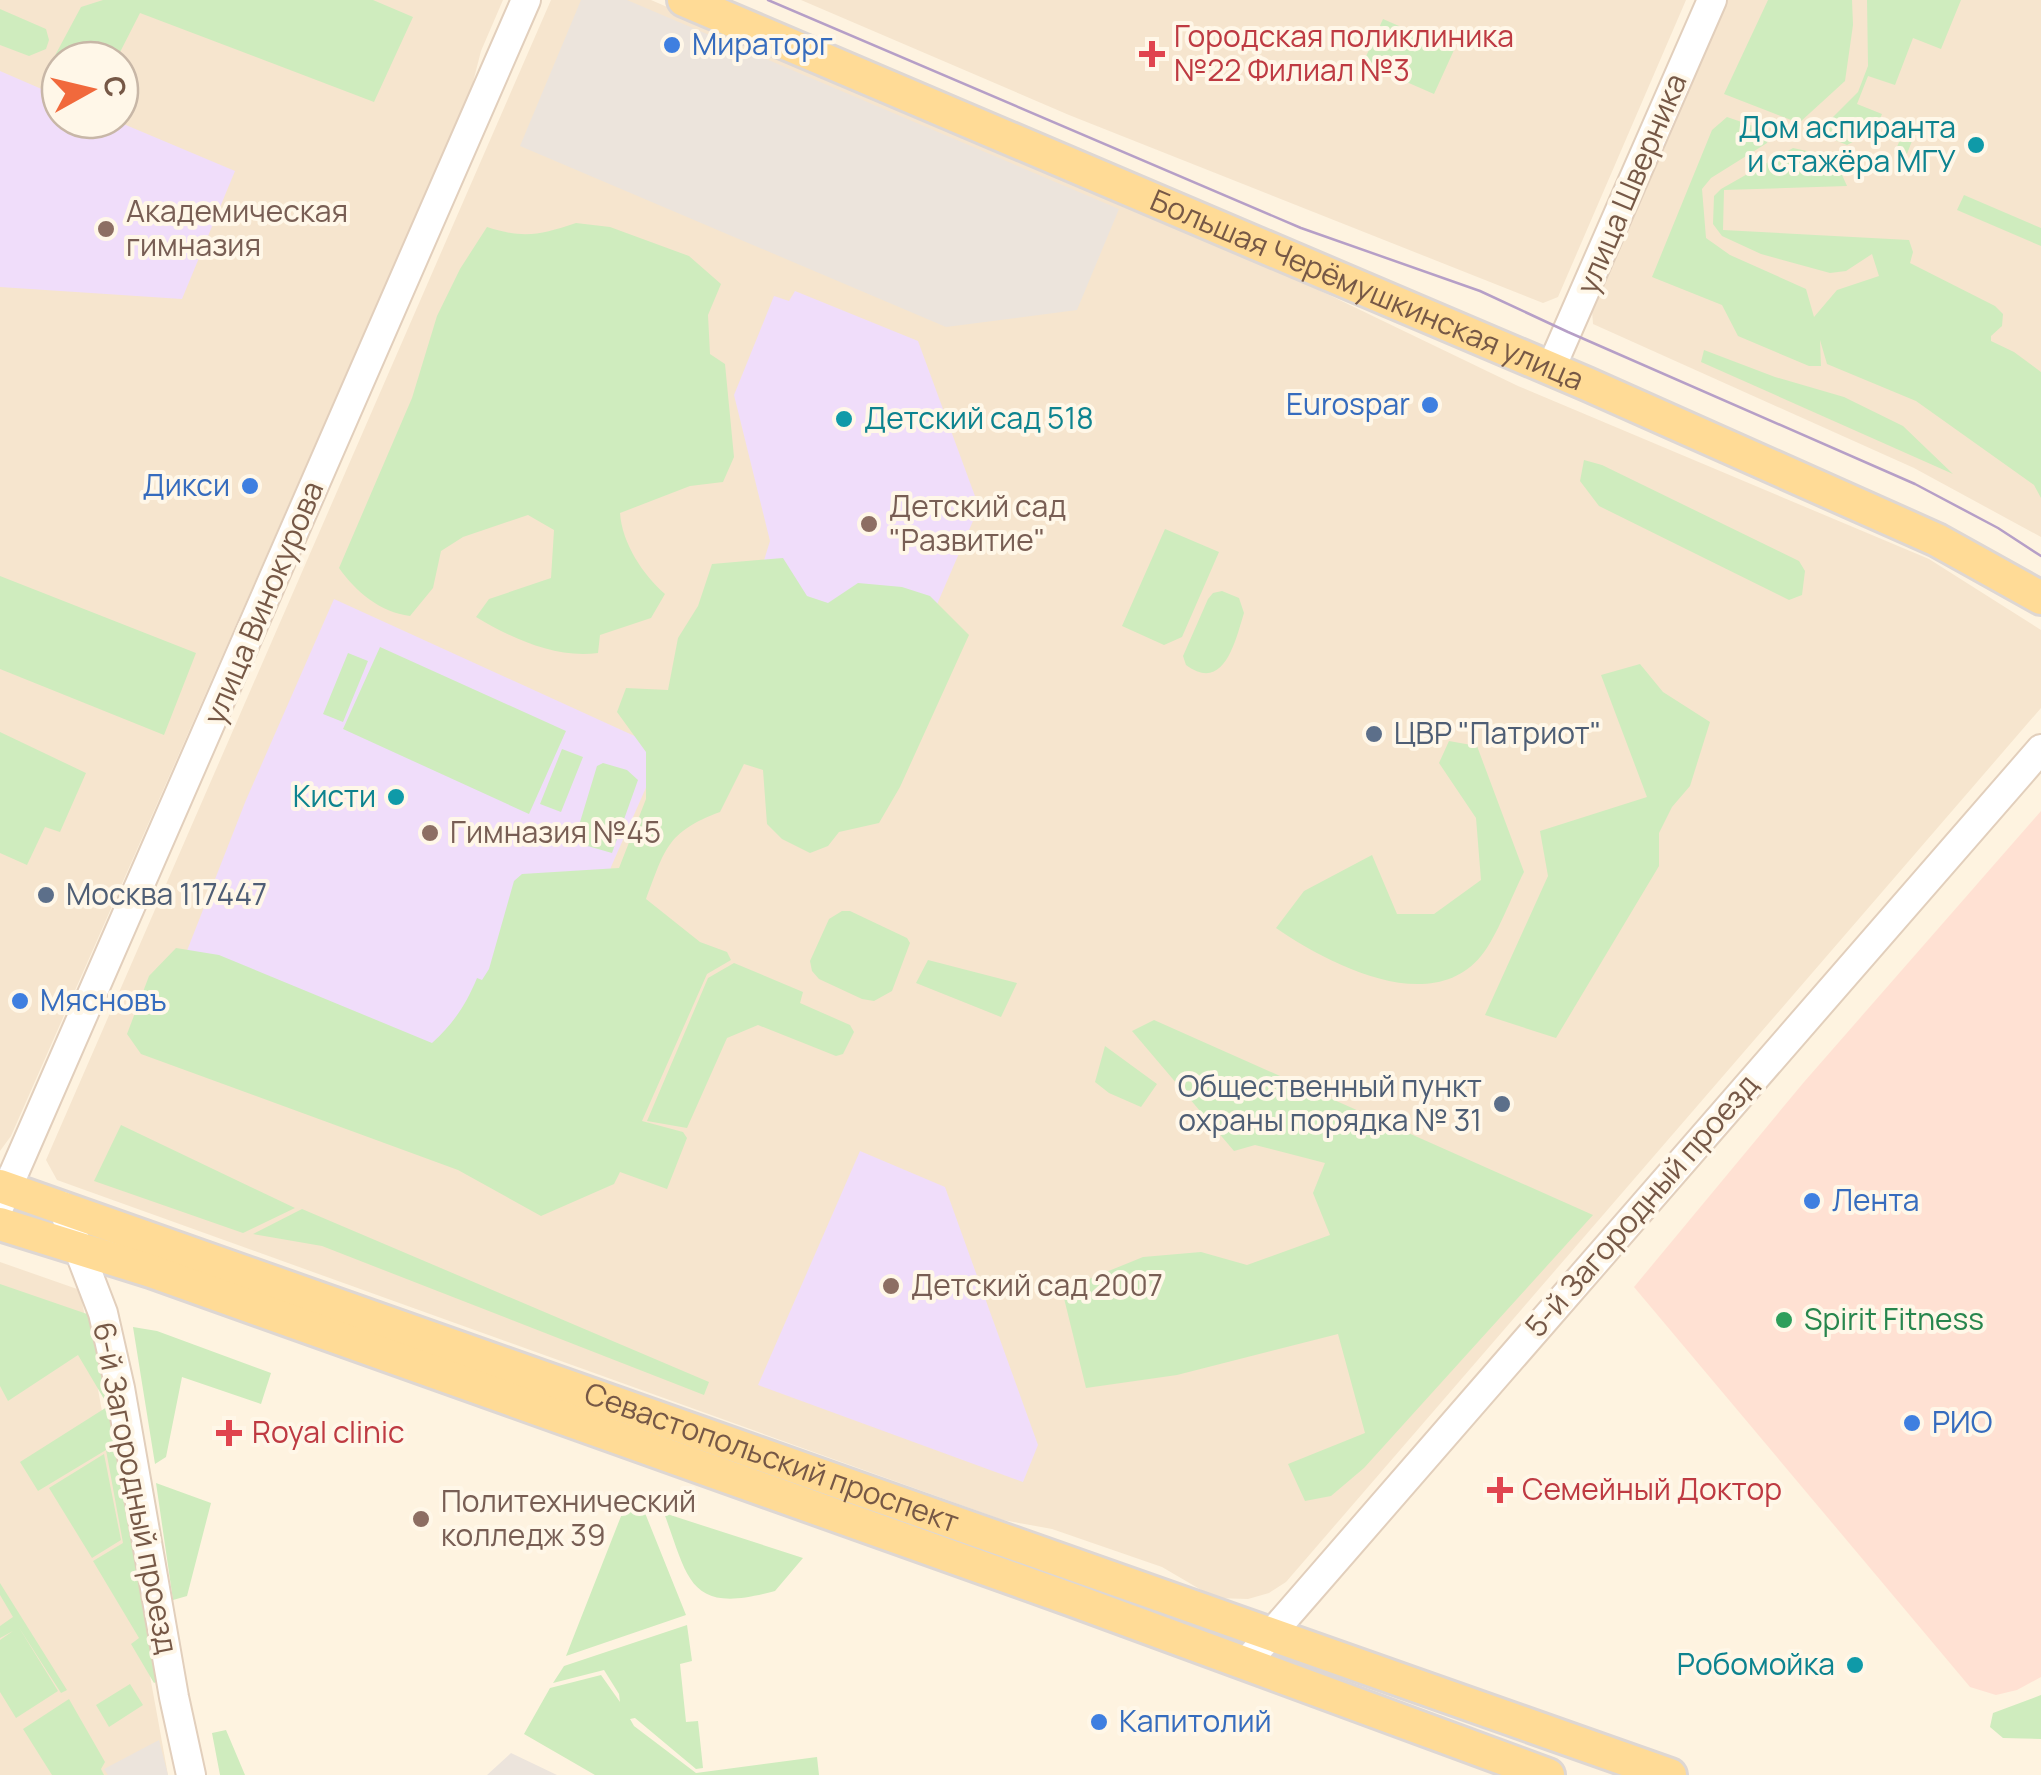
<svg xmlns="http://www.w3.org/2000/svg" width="2041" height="1775" font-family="Manrope,sans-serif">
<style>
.residential{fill:#f6e5ce;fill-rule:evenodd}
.commercial{fill:#ffe1d3}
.industrial{fill:#ece4dc}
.education{fill:#f0ddfa}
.green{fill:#cfecbe}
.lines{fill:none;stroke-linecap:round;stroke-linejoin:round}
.minor-casing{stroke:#e2cfbc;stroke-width:32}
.major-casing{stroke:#ded7d3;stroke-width:38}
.minor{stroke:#fff;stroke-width:28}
.major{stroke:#ffdb96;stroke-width:32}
.tram{stroke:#b69fc7;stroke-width:2.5}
.shop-dot{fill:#3f7fe0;stroke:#fff7e8;stroke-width:4}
.health-dot{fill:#e0444e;stroke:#fff7e8;stroke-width:4}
.culture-dot{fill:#0f9aa8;stroke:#fff7e8;stroke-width:4}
.education-dot{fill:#8d6e63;stroke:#fff7e8;stroke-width:4}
.service-dot{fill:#5c6f8a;stroke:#fff7e8;stroke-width:4}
.leisure-dot{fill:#2e9e5b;stroke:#fff7e8;stroke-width:4}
.labels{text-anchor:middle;stroke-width:8;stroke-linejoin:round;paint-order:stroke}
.health-label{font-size:30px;fill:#be3a42;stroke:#fff7e8;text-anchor:start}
.shop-label{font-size:30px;fill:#366cbe;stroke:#fff7e8;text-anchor:start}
.culture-label{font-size:30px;fill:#0d838f;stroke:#fff7e8;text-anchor:end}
.street-label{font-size:30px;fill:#765846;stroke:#fff7e8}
.education-label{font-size:30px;fill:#785e54;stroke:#fff7e8;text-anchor:start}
.service-label{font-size:30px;fill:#4e5e75;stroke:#fff7e8;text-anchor:start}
.leisure-label{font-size:30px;fill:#27864d;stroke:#fff7e8;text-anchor:start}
</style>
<rect width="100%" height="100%" fill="#fef3e0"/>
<!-- residential -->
<path class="residential" d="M0,0H503L481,51L471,90L11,1136L0,1151ZM60,60H120V120H60Z
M551,0H651L1267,265L1518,386L1929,559L2041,630V708L1286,1582L1269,1593L1248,1599L1215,1598L1162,1567L1052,1529L1003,1520L57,1180L46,1160Z
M801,0H1686L1558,297L1543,303L1069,115Z
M1726,0H2041V537L1914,468L1593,324L1592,310Z
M0,1262L80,1290L168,1775H0Z"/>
<!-- commercial -->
<path class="commercial" d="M2041,811V1677L2017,1690L1996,1695L1970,1687L1634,1287L1804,1082Z"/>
<!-- industrial -->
<path class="industrial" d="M581,0H627L1119,209L1077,310L946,327L520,146Z
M159,1740L168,1775H108L104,1769Z
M511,1753L557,1775H487Z"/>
<!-- education -->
<path class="education" d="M0,71L60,97V120H114L235,171L182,299L0,287Z
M795,291L918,341L979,507L885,725L741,634L770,541L734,395L774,296L789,301Z
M334,599L663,749L611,867L600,936L527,1117L181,966L246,800Z
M860,1151L945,1187L1038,1445L1023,1482L758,1385Z"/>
<!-- green -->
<path class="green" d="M103,0H373L413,17L374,102L140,13L116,60H60V82L44,76L81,7Z
M1768,0H1852L1853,25L1845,81L1799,123L1724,94Z
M1867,0H1961L1941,49L1913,38L1895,85L1868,76L1857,104L1882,114L1872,138H1860L1847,145L1825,136L1822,128L1858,92L1868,66Z
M0,9L46,29L49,40L46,49L29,56L0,45Z
M1383,19L1454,50L1434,94L1363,63Z
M1727,117L1762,129L1770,135L1767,143L1711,178L1702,189L1706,238L1730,255L1806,289L1814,317L1837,290L1879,276L1872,254L1846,271L1830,273L1761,254L1722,236L1713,224L1714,196L1721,189L1793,148L1834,157L1847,186L1724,190L1723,230L1909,240L1913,252L1910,263L1995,306L2003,314L2002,326L1991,336V341L2014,352L2041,372V498L2034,485L1916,401L1827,364L1820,340L1821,366H1809L1738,336L1722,305L1652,277L1712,130Z
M1907,123L1917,128L1905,159L1894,154Z
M1964,195L2041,228V246L1957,210Z
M576,223L610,227L689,256L721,284L708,315L710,354L725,364L734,457L723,482L690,486L620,513C622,543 643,575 665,594L651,618L600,635L598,653C556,659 511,638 476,617L489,599L551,578L554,530L528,515L463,537L441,551L433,588L410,616C380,612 356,592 339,568L412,398L437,316L460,269L487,227C524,239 540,235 576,223Z
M1704,350L1775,377L1844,397L1903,426L1953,474L1701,362Z
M1584,460L1602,465L1799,561L1805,571L1802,595L1789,600L1599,506L1580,481Z
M1165,529L1219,552L1182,637L1164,645L1122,626Z
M783,558L807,596L828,603L858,583L902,587L930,596L969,635L900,787L879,823L839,832L828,846L810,853L782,839L767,824L763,770L744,764L720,812C666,832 665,850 646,899L700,942L727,952L731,960L707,974L642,1121L683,1132L687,1138L667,1189L620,1172L614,1184L541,1216L458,1170L141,1054L127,1034L149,976L176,948L219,955L432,1043C453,1024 466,1005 477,978L482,980L489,969L514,881L522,874L619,868L646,799V752L617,712L626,688L668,690L678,638L698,606L712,564Z
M0,576L196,653L164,735L0,669Z
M1222,591L1239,598L1244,613C1235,642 1224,693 1186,665L1183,656L1208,599L1213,593Z
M380,647L566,731L529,814L343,729Z
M348,653L368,661L343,722L323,714Z
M1640,664L1663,692L1710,722L1690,786L1672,807L1659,833V866L1556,1038L1485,1015L1548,876L1540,831L1647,797L1601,675Z
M0,732L86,773L60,832L45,827L27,865L0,853Z
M1449,741L1477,746L1524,872C1512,895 1497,937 1481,956C1430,1018 1327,963 1276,928L1304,891L1372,855L1397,914H1434L1481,880L1476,818L1439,763Z
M562,749L583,757L561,812L540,804Z
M603,763L627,770L638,780L612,853L584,845L577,832L597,766Z
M842,911H850L907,938L910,943L892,991L874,1001L862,999L819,979L812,971L810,961L829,919Z
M928,960L1017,983L1001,1017L916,983Z
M734,963L803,992L800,1003L850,1025L854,1032L843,1054L836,1056L758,1025L727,1038L687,1128L647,1121L708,978Z
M1154,1020L1593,1215L1364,1468L1331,1496L1305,1501L1288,1464L1365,1433L1338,1334L1177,1375L1086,1388L1062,1290L1143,1257L1201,1252L1247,1265L1330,1235L1313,1193L1325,1163L1255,1145L1234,1151L1132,1031Z
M1105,1046L1157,1084L1141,1107L1109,1093L1095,1082Z
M121,1125L295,1208L243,1233L94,1181Z
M302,1209L709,1382L704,1395L322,1246L253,1234Z
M0,1284L90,1315L117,1398L107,1404L78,1355L8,1401L0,1386Z
M133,1327L157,1331L271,1373L261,1404L182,1377L166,1457L155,1464Z
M118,1400L166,1677L154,1683L131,1644L139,1638L93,1561L123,1543L106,1450L38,1491L20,1462Z
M104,1454L121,1540L92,1558L49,1488Z
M156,1483L211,1503L187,1596L173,1600Z
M627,1501L643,1508L686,1615L566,1656Z
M664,1513L803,1558L775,1591C689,1615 689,1581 664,1513Z
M0,1583L67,1690L61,1693L18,1626L58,1691L16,1718L0,1692V1640L13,1631L0,1638V1626L13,1617L0,1595Z
M687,1625L692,1661L680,1664L686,1722L698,1721L703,1768L696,1769L635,1718L630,1719L634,1726L696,1773L817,1757L819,1775H595L524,1734L550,1688L601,1675L620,1702L619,1694L604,1670L553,1683L564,1666Z
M130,1684L143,1705L109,1727L96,1705Z
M2041,1695V1739L2003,1738L1990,1727L1993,1713Z
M69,1699L105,1762L101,1769L104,1775H52L23,1729Z
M226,1730L245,1775H220L212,1733Z"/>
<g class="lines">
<!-- minor casing -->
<g class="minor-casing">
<path id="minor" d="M1551,368L1712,0
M0,1205L526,0
M62,1206L103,1313L120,1388L174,1697L191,1775
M1245,1664L2041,749"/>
</g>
<!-- major casing -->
<g class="major-casing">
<g id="major">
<path id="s1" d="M684,0L1587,384L1937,540L2041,598"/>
<path id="s2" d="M0,1186L1670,1775"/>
<path d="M0,1224L151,1271L1073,1600L1548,1775"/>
</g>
</g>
<!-- minor -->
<use href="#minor" class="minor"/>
<!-- major -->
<use href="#major" class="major"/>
<!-- tram -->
<path class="tram" d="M768,0L1301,228L1480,291L1568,332L1915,484L1998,528L2041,556"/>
</g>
<!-- markers -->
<g class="shop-dot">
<circle cx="672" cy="45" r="10"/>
<circle cx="1430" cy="405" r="10"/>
<circle cx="250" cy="486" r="10"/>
<circle cx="20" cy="1001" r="10"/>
<circle cx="1812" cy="1201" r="10"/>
<circle cx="1912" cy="1423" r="10"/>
<circle cx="1099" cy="1722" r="10"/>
</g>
<g class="health-dot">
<path d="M1147 39h10v10h10v10h-10v10h-10v-10h-10v-10h10z"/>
<path d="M224 1418h10v10h10v10h-10v10h-10v-10h-10v-10h10z"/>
<path d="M1495 1475h10v10h10v10h-10v10h-10v-10h-10v-10h10z"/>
</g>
<g class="culture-dot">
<circle cx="1976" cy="145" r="10"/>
<circle cx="844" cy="419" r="10"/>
<circle cx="396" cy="797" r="10"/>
<circle cx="1855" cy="1665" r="10"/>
</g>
<g class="education-dot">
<circle cx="106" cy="229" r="10"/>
<circle cx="869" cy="524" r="10"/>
<circle cx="430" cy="833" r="10"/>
<circle cx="891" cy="1286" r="10"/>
<circle cx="421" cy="1519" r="10"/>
</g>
<g class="service-dot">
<circle cx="1374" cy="734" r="10"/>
<circle cx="46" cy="895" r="10"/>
<circle cx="1502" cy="1104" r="10"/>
</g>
<circle class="leisure-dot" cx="1784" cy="1320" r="10"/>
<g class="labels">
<!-- health labels -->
<g class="health-label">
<text x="1174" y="47">Городская поликлиника<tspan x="1174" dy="34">№22 Филиал №3</tspan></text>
<text x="252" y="1443">Royal clinic</text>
<text x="1522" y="1500">Семейный Доктор</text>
</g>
<!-- shop labels -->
<g class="shop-label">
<text x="692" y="55">Мираторг</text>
<text x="1410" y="415" text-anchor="end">Eurospar</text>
<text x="230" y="496" text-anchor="end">Дикси</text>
<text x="40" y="1011">Мясновъ</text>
<text x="1832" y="1211">Лента</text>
<text x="1932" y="1433">РИО</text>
<text x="1119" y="1732">Капитолий</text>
</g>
<!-- culture labels -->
<g class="culture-label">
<text x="1956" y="138">Дом аспиранта<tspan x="1956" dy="34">и стажёра МГУ</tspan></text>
<text x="864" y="429" text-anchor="start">Детский сад 518</text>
<text x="376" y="807">Кисти</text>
<text x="1835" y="1675">Робомойка</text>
</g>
<!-- street labels -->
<g class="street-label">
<text transform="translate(1632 184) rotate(-67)" y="10">улица Шверника</text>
<text dy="10" stroke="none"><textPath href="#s1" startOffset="742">Большая Черёмушкинская улица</textPath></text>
<text transform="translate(264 603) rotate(-67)" y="10">улица Винокурова</text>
<text transform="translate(1642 1206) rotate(-49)" y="10">5-й Загородный проезд</text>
<text dy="10" stroke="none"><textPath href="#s2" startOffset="818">Севастопольский проспект</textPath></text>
<text transform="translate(135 1488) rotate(79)" y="10">6-й Загородный проезд</text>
</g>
<!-- education labels -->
<g class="education-label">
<text x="126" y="222">Академическая<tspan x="126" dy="34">гимназия</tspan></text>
<text x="889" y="517">Детский сад<tspan x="889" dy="34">"Развитие"</tspan></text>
<text x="450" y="843">Гимназия №45</text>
<text x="911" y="1296">Детский сад 2007</text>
<text x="441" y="1512">Политехнический<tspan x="441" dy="34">колледж 39</tspan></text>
</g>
<!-- service labels -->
<g class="service-label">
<text x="1394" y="744">ЦВР "Патриот"</text>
<text x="66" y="905">Москва 117447</text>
<text x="1482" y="1097" text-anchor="end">Общественный пункт<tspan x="1482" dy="34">охраны порядка № 31</tspan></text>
</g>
<!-- leisure labels -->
<g class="leisure-label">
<text x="1804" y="1330">Spirit Fitness</text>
</g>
</g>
<!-- north arrow -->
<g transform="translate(90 90) rotate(82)"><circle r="48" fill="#fff7e8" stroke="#c8b7a7" stroke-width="2.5"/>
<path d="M0-8L18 38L0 25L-18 38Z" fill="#f1693c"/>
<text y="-15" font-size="28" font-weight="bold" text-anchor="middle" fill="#765846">С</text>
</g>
</svg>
